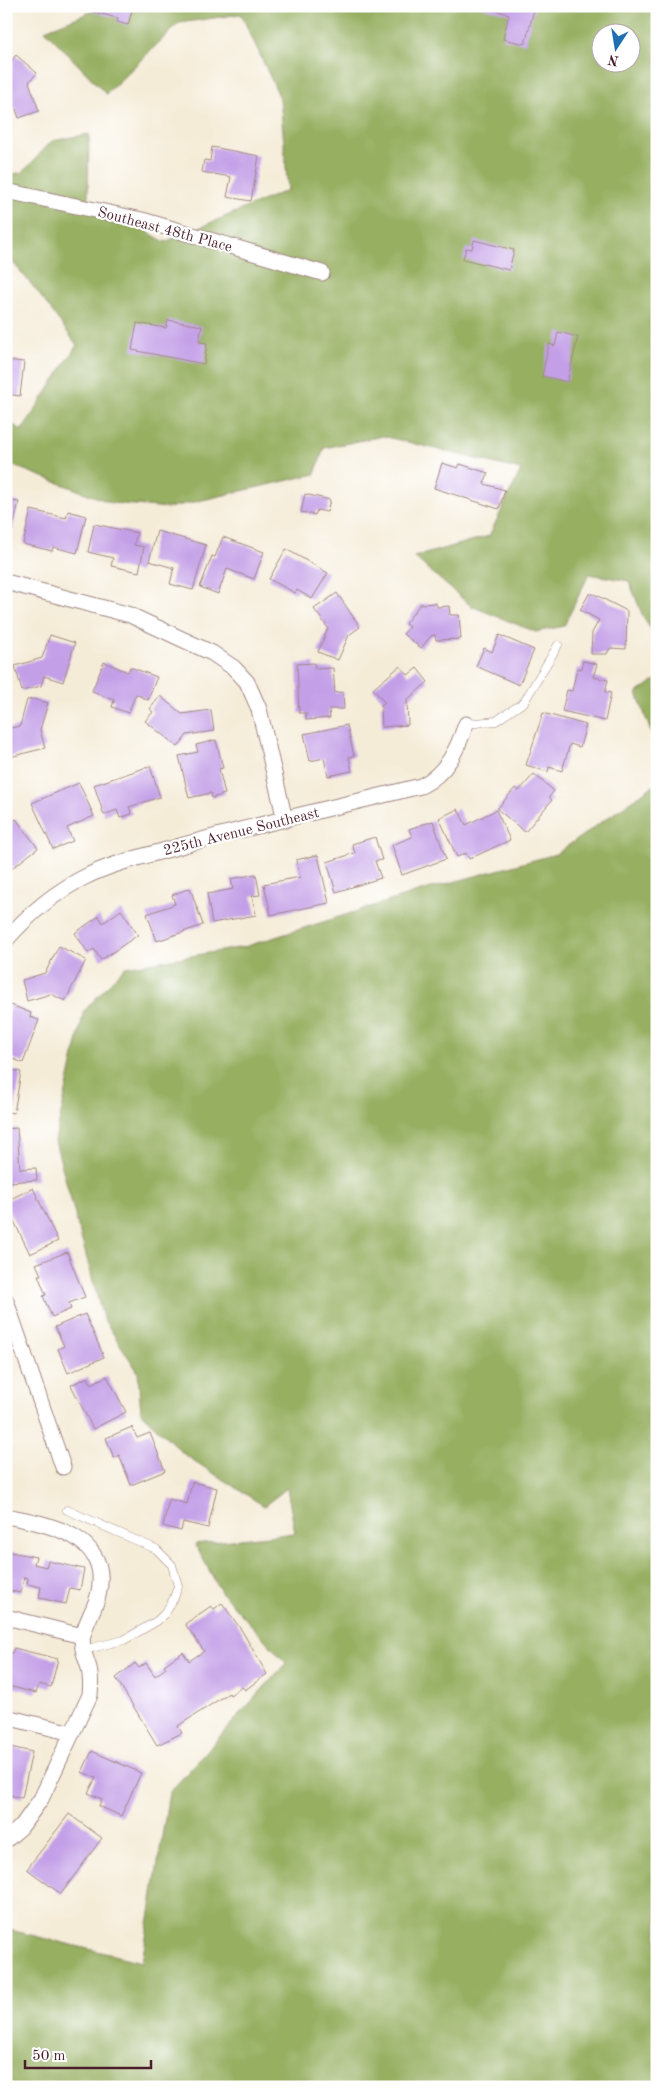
<svg xmlns="http://www.w3.org/2000/svg" width="663" height="2093" font-family="'Old Standard TT',serif">
<style>
.forest{fill:#96af60;stroke:#706746;fill-rule:evenodd}
.building{fill:#c39fe7}
.lines{fill:none;stroke-linecap:round;stroke-linejoin:round}
.service-casing{stroke:#a08682;stroke-width:9}
.minor-casing{stroke:#a08682;stroke-width:17}
.service{stroke:#fff;stroke-width:8}
.minor{stroke:#fff;stroke-width:15}
.labels{text-anchor:middle;stroke-width:4.5;stroke-linejoin:round;paint-order:stroke}
.street-label{font-size:15px;fill:#4a1f2b;stroke:#fff}
</style>
<rect width="100%" height="100%" fill="#fff"/>
<filter id="ink" filterUnits="userSpaceOnUse"><feTurbulence type="fractalNoise" baseFrequency=".02" numOctaves="2"/><feDisplacementMap in="SourceGraphic" scale="10" xChannelSelector="R" yChannelSelector="G"/><feConvolveMatrix kernelMatrix="1 2 1 2 8 2 1 2 1" color-interpolation-filters="sRGB"/></filter>
<filter id="wash" filterUnits="userSpaceOnUse"><feTurbulence type="fractalNoise" baseFrequency=".0096" numOctaves="4" result="noise"/><feDisplacementMap in="SourceGraphic" scale="20" xChannelSelector="R" yChannelSelector="G"/><feGaussianBlur stdDeviation="1.12" result="paint"/><feColorMatrix in="noise" values="0 0 0 0 0 0 0 0 0 0 0 0 0 0 0 0 0 1.4 0 .05"/><feComposite in="paint" operator="in"/></filter>
<g filter="url(#wash)">
<rect width="100%" height="100%" fill="#f5ecd8"/>
<!-- forest -->
<path class="forest" d="M106,6H657V638L644,619L629,581L589,574L564,626L536,632L471,606L414,557L489,536L521,470L383,436L324,448L315,474L168,508L112,503L6,463V421L22,430L77,345L36,290L6,254V174L22,173L52,141L89,134L88,198L165,242L288,190L280,98L241,14L179,23L106,94L45,30ZM600,32H630V62H600Z
M657,679V749L637,693Z
M657,783V2087H6V1929L142,1962L169,1793L286,1663L221,1592L195,1544L295,1533L287,1488L264,1506L185,1455L141,1413L138,1372L103,1318L55,1141L84,1011L125,967L244,947L424,890L556,854Z"/>
<g id="blocks">
<!-- building -->
<path class="building" d="M94,6H133L128,25L117,22L118,18L93,12Z
M535,6L525,44L503,39L509,14L480,7Z
M6,54L12,60L16,55L37,73L29,82L39,111L19,118L12,98L6,92Z
M212,147L259,156L251,201L227,197L231,177L202,172L204,160L210,161Z
M474,240L514,250L509,270L463,259L466,248L472,249Z
M168,320L202,326L199,342L207,343L204,364L132,350L137,323L166,328Z
M558,332L578,337L567,382L542,376L549,344L555,346Z
M6,360L24,362L20,396L6,394Z
M442,463L458,468L460,464L488,473L484,484L505,490L499,509L434,488Z
M305,494L330,500L327,512L317,510L315,515L301,512Z
M6,500L19,502L10,540L6,539Z
M31,510L66,518L68,511L86,516L77,553L53,547L52,551L23,544Z
M94,524L137,533L134,545L144,547L139,572L111,566L113,558L88,552Z
M157,531L206,545L193,590L170,584L174,568L149,561Z
M223,537L264,552L254,579L227,569L218,594L200,587L212,556L215,557Z
M286,549L328,573L312,599L297,590L295,593L269,579Z
M337,593L360,627L349,635L338,660L318,652L328,628L314,609Z
M589,594H594L627,611L626,649L610,648L607,654H591L592,633L599,620L580,610Z
M436,603L437,607L449,606L450,615H459L461,639L436,640L435,635L431,636L421,648L403,634L409,627L405,624L420,604Z
M50,635L75,643L63,682L44,676L41,686L22,691L15,666L42,658Z
M499,635L534,650L519,685L476,666L484,648L492,652Z
M583,661L597,664L593,677L608,680L605,692L611,693L605,721L562,711L567,690L572,691L577,668L581,669Z
M104,662L128,672L130,667L157,677L148,700L136,694L128,713L112,707L114,700L92,691Z
M314,663L315,669L333,668L335,693L343,692L344,709H329L330,718L306,720V713H299L297,664Z
M400,666L408,675L417,668L428,682L407,700L408,725L382,727L381,706L385,703L373,689Z
M160,696L182,714L211,710L214,731L187,735L178,747L145,721L153,712L150,709Z
M33,699L48,703L40,730L45,748L6,758V729L20,726L27,700Z
M543,713L586,725L580,747L570,744L562,771L549,767L548,772L526,765Z
M347,725L354,756L349,757L352,771L328,776L324,758L310,761L304,734Z
M216,740L223,768L219,769L225,794L212,798L211,793L189,798L179,756L198,752L196,745Z
M150,766L160,797L129,807L132,814L120,818L117,810L104,815L94,785Z
M534,774L554,791L549,797L552,800L525,832L497,809L515,788L519,791Z
M79,783L94,816L67,828L73,841L53,849L32,803Z
M458,809L466,825L496,810L510,840L469,859L466,853L457,857L439,818Z
M16,819L38,848L6,873V827Z
M433,821L446,859L402,875L392,845L412,837L409,829Z
M375,837L382,860L375,861L381,878L336,892L327,862L355,853L352,844Z
M318,855L329,903L271,915L264,884L300,877L296,860Z
M256,874L260,895L252,896L256,915L212,923L207,894L233,889L231,879Z
M190,888L203,925L157,941L147,914L175,904L172,895Z
M121,910L138,935L101,960L94,949L88,953L75,933L99,916L103,923Z
M59,946L86,960L65,1001L51,994L27,1001L22,980L45,973Z
M11,1005L31,1013L30,1017L39,1020L23,1063L6,1056V1018Z
M6,1069L21,1072L14,1113L6,1112Z
M17,1128L20,1169L36,1168L37,1180L9,1182V1186H6V1129Z
M33,1188L58,1241L30,1254L6,1205V1201Z
M67,1252L85,1297L69,1303L71,1309L52,1317L43,1296L46,1295L38,1275H41L36,1264Z
M85,1314L104,1357L68,1373L58,1349L64,1346L55,1327Z
M107,1376L126,1412L93,1429L71,1385L88,1377L91,1384Z
M132,1427L137,1438L150,1433L165,1471L131,1485L119,1455L114,1458L106,1438Z
M192,1482L217,1488L208,1528L183,1522L181,1531L163,1526L169,1499L187,1504Z
M6,1551L36,1557L34,1564L46,1567L48,1561L84,1569L80,1590L70,1588L66,1604L39,1598L41,1587L27,1584L28,1578L24,1577L21,1593L6,1590Z
M222,1603L242,1631L267,1674L245,1690L242,1687L230,1695L229,1693L178,1726L182,1733L157,1745L116,1678L135,1663L139,1668L146,1663L155,1676L166,1668L164,1665L183,1652L189,1661L204,1651L185,1624L211,1606L214,1609Z
M14,1648L58,1659L51,1687L39,1684L36,1693L8,1686L10,1677L6,1676V1651L12,1653Z
M6,1746L32,1752L22,1798L6,1794Z
M92,1751L141,1773L121,1816L99,1806L102,1799L88,1793L96,1778L82,1772Z
M69,1814L102,1838L61,1894L27,1869Z"/>
</g>
</g>
<g filter="url(#ink)">
<use href="#blocks" fill-opacity="0" stroke="#a08682" stroke-width="1"/>
<g class="lines">
<!-- service casing -->
<g class="service-casing">
<path id="service" d="M466,724L496,721L524,702L558,645
M67,1510L156,1549L172,1565L178,1586L174,1598L166,1612L157,1621L124,1640L83,1650"/>
</g>
<!-- minor casing -->
<g class="minor-casing">
<path id="minor" d="M6,191L142,220L322,273
M6,582L130,615L212,653L234,668L247,682L259,709L285,820
M6,940C28,915 54,893 83,878C112,863 146,856 177,847C258,824 340,806 421,786C447,773 457,750 466,724
M6,1301L63,1467
M6,1516C49,1524 113,1536 98,1596C94,1610 86,1622 83,1635C80,1646 86,1658 89,1668C91,1677 91,1685 90,1695L41,1799L21,1827L6,1840
M6,1617L82,1636
M6,1717L72,1733"/>
</g>
<!-- service -->
<use href="#service" class="service"/>
<!-- minor -->
<use href="#minor" class="minor"/>
</g>
</g>
<g class="labels">
<!-- street labels -->
<g class="street-label">
<text transform="translate(165 229) rotate(15)" y="5">Southeast 48th Place</text>
<text transform="translate(241 831) rotate(-14)" y="5">225th Avenue Southeast</text>
</g>
</g>
<!-- margin -->
<rect width="663" height="2093" fill="none" stroke="#fff" stroke-width="25"/>
<!-- north arrow -->
<g transform="translate(616 48) rotate(192)"><circle r="24" fill="#ffffff" stroke="#b7a5aa"/>
<path d="M0-4L9 19L0 12L-9 19Z" fill="#1f6fb2"/>
<text y="-8" font-size="14" font-weight="bold" text-anchor="middle" fill="#4a1f2b">N</text>
</g>
<!-- scale -->
<path d="M25 2060v8h126v-8" fill="none" stroke="#4a1f2b" stroke-width="2.5"/>
<text x="32" y="2060" font-size="15" fill="#4a1f2b" stroke="#ffffff" stroke-width="4" paint-order="stroke">50 m</text>
</svg>
